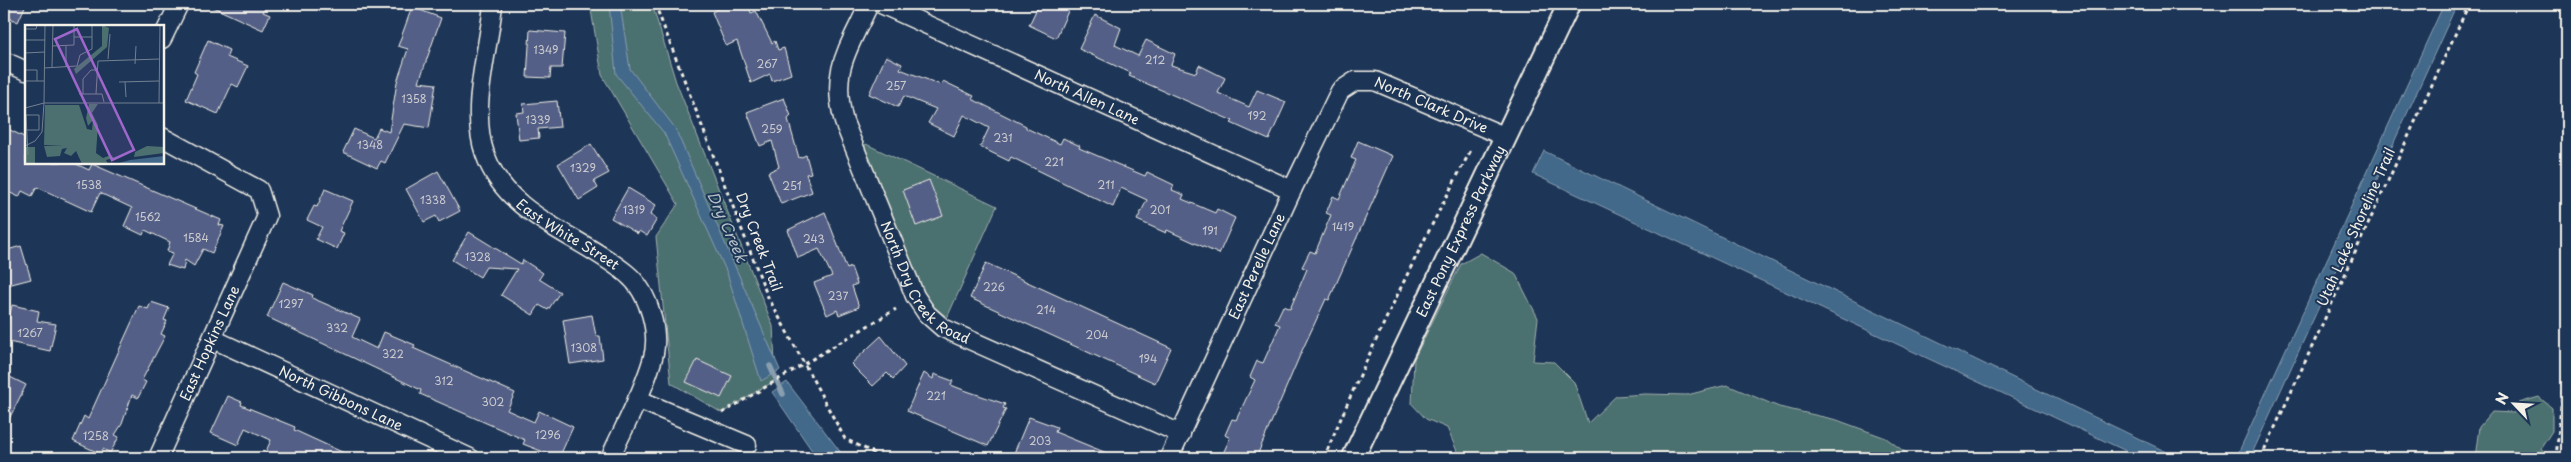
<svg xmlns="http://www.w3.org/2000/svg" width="2571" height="462" font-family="'Playpen Sans',sans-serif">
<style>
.green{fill:#4c6f70;stroke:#a0b0ac}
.water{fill:#42688a;stroke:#899fb0}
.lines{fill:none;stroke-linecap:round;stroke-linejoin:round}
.stream{stroke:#899fb0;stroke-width:5.5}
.building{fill:#535f86;stroke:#f4f1e8}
.minor-casing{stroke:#f4f1e8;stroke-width:21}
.tertiary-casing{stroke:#f4f1e8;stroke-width:25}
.path{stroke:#f4f1e8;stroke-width:3;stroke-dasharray:4 4;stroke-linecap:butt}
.minor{stroke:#1d3557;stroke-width:18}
.tertiary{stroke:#1d3557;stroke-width:21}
.labels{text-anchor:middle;stroke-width:4;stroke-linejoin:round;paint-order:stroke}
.number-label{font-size:11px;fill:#ccccd0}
.street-label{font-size:14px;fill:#f4f1e8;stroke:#1d3557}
.water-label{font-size:15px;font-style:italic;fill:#b6c1c7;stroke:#1d3557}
.inset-road{fill:none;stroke:#738091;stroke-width:1}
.view{fill:#9f67cb;fill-opacity:0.15;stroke:#9f67cb;stroke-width:2.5}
.inset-edge{fill:none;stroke:#f4f1e8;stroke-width:2.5}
</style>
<rect width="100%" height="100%" fill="#1d3557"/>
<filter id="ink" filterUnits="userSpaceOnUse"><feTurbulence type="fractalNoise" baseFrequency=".02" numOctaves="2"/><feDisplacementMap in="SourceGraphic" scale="10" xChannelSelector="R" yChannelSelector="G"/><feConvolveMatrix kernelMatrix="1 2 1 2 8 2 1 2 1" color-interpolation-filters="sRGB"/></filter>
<g filter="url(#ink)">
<!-- green -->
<path class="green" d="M590,4H652L676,82L773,326L776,380L722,413L671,383L656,237L678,204L602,75Z
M866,144L997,206L947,318L927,301L864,147Z
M1481,253L1515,273L1538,318L1533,361L1554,362L1574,382L1588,423L1616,396L1645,394L1687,395L1727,385L1779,407L1837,420L1886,438L1913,458H1460L1447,428L1426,419L1412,404L1414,359L1461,264Z
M2539,397L2552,408V431L2541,448L2548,458H2475L2479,427L2492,412L2514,413L2519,403Z"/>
<!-- water -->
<path class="water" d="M609,4H620L630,69L675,128L780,370L761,381L727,273L664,133L616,74Z
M2444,4H2457L2250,458H2236Z
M1544,151L2179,458H2141L1533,174Z
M787,382L845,458H817L772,392Z"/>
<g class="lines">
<!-- stream -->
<path class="stream" d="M770,366L783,394"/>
</g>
<!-- building -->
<path class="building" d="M4,4H26L18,22L4,15Z
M206,4H267L263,12L270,15L263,30Z
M726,4H748L751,13L756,11L772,43L775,41L778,50L784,48L791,74L772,81L770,74L751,83L737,41L726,46L712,12Z
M1039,4H1058L1069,9L1056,38L1029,25Z
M412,7L441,18L419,82L436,84L429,128L404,124L385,163L381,161L377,168L343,152L354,129L374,138L379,128L389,132L397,82L408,49L398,46Z
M1095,15L1121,28L1115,45L1138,56L1146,40L1175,54L1171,65L1196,73L1199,65L1225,78L1218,93L1249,107L1257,90L1286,102L1269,140L1231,123L1233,121L1129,76L1131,73L1079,49Z
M530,30L565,33L562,68H551L550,78L527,77Z
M208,40L229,50L227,57L248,66L238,87L232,84L218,114L186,100L197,74L194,72Z
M886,56L902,64L900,69L941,85L943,81L974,96L972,99L1026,126V128L1060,144L1063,138L1080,146L1079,148L1145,176L1147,172L1174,185L1172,190L1184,195L1182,199L1215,213L1217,209L1235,218L1219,254L1167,230L1166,233L1137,220L1147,200L1121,188L1113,207L1011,157L1009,161L980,147L989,128L964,115L954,136L928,123L936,109L904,96L898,107L869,94Z
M784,98L791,116L788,119L799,158L806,155L811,173L806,174L812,192L781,204L768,172L779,167L772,141L760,146L747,112Z
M557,101L560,127L538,129L539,138L519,140L516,113L524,112L523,104Z
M4,127L26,138V162H72L89,170L92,164L221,220L219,225L224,226L212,253L203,249L194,266L185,260L183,270L167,265L173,253L167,251L170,242L145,230L143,235L124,226L132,208L100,193L91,212L37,187L32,196L22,191L19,197L4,190Z
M1358,141L1393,156L1329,300L1326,299L1300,355L1256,458H1221L1230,438L1225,435L1232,419L1236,420L1255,380L1250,377L1257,361L1263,363L1280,325L1275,323L1283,306L1290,309L1307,269L1302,267L1310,251L1315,253L1331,215L1326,213L1333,196L1339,199L1356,160L1351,158Z
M591,144L609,173L594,181L598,188L579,200L558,164Z
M438,171L460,211L439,222L436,216L424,222L406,189Z
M929,180L943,216L916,226L903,190Z
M628,188L656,205L650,215L657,219L647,236L639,231L638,234L611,218Z
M325,189L353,201L339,231L344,233L337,249L316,239L322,227L307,220L314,206L317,207Z
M825,212L847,269L851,267L857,284L852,286L859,307L839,315L837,310L827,315L814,283L832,276L819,249L798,258L788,230Z
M469,232L521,264L523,260L543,273L539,279L560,292L548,310L539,305L533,315L501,295L517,269L486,267L480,277L452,260Z
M21,246L31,279L4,286V251Z
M986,263L1171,348L1155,383L970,298Z
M283,282L313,295L312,298L360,319L352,337L377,349L384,332L415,345L413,348L515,393L507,410L534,422L539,411L573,427L559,458L523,444L525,440L420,394L421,390L267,317Z
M151,302L169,308L164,320L167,321L161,334L165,336L142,380L146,382L138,398L132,395L122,424L115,435L119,437L110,453L103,449L101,454L73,441L84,416L88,419L139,306L148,309Z
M12,305L39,311L37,321L56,324L50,351L4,341Z
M592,315L596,336H600L603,359L570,364L563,320Z
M881,336L905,366L893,379L887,373L873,386L851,364Z
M697,360L732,376L721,398L686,382Z
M924,373L933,379L934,374L953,381L951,385L961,389L1005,404L1003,408L1006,409L988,446L907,411Z
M4,374L26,385L4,429Z
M228,396L242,402L241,405L295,427L294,430L355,458H308L298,454L295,458H263L271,440L245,428L238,445L211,433Z
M1029,417L1057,427L1055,432L1119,458H1012Z"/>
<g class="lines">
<!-- minor casing -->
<g class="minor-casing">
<g id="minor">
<path id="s1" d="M493,4C489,50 469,109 485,154C507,217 579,234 627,274C649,292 661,334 652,361C642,395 624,427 610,458"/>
<path id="s2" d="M869,4C848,51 830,69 844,122L915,296L927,314L943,328L1181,434"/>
<path id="s3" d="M881,4L1292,190"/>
<path d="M162,39L179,4"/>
<path d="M4,61L26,71"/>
<path id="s4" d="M213,339L470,458"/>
<path d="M637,399L747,445"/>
<path id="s5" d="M158,458L267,216L259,190L162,137"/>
<path id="s6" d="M1169,458L1292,190L1340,91L1355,81H1375L1506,137"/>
</g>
</g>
<!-- tertiary casing -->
<g class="tertiary-casing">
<g id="tertiary">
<path id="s7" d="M1353,458L1569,4"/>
</g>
</g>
<!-- path -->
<path class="path" d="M655,4L767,295L845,439L884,458
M722,413L896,309
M1324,458C1368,353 1417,251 1471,150
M2261,458L2469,4
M2556,458L2567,345"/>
<!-- minor -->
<use href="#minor" class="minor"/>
<!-- tertiary -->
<use href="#tertiary" class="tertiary"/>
</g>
</g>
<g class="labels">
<!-- number labels -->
<g class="number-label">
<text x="546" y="54">1349</text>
<text x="1155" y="64">212</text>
<text x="767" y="68">267</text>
<text x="896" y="90">257</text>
<text x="414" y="103">1358</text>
<text x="1257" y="120">192</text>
<text x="538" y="124">1339</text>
<text x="772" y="133">259</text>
<text x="1003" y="142">231</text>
<text x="370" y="149">1348</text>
<text x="1054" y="166">221</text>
<text x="583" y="172">1329</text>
<text x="89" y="189">1538</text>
<text x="1106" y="189">211</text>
<text x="792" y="190">251</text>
<text x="433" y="204">1338</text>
<text x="634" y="214">1319</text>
<text x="1160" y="214">201</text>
<text x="148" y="221">1562</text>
<text x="1343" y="231">1419</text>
<text x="1210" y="235">191</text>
<text x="196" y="242">1584</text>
<text x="814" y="243">243</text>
<text x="478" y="261">1328</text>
<text x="994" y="291">226</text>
<text x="838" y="300">237</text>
<text x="291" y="308">1297</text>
<text x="1046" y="314">214</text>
<text x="337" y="332">332</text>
<text x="30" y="337">1267</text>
<text x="1097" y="339">204</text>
<text x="584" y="352">1308</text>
<text x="393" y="358">322</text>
<text x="1148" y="363">194</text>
<text x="444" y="385">312</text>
<text x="936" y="400">221</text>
<text x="493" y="406">302</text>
<text x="548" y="439">1296</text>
<text x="96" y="440">1258</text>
<text x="1040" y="445">203</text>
</g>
<!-- street labels -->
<g class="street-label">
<text dy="5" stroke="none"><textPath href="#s3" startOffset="226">North Allen Lane</textPath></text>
<text dy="5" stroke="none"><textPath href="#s6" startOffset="504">North Clark Drive</textPath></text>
<text transform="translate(2356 227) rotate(-66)" y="5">Utah Lake Shoreline Trail</text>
<text dy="5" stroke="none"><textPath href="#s7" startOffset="251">East Pony Express Parkway</textPath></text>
<text dy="5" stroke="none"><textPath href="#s1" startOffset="270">East White Street</textPath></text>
<text transform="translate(759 242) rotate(69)" y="5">Dry Creek Trail</text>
<text dy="5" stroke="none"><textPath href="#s6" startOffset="211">East Perelle Lane</textPath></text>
<text dy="5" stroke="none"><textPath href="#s2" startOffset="308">North Dry Creek Road</textPath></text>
<text dy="5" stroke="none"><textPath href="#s5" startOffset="126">East Hopkins Lane</textPath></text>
<text dy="5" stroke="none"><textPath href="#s4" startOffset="141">North Gibbons Lane</textPath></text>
</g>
<!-- water labels -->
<g class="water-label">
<text transform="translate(727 227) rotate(66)" y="5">Dry Creek</text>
</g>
</g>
<!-- overview -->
<g transform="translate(25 25)">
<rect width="139" height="139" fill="#1d3557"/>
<path d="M77,0L84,3L82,22L51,49L49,44L77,21ZM64,79H73L67,88L73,100L71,128L78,133L86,130L89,133L81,135L83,139H57L51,126L46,131L39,128L42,123L37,124L35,131L22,132L19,121H38L19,120L20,80H54L62,104L67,105L68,95L63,101L61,93ZM122,121L139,122V128L109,132L110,127ZM0,122H10V139H0Z" fill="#4c6f70"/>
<path d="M139,131V139H90L105,135Z" fill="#42688a"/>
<path class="inset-road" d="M0,4H11L12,0M49,12H67M0,15H20M27,21L49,20V0M41,21V42M0,28L20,27M83,34L85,9M110,39L111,21M27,42L28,0M19,43L52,41L55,30L67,24V0M0,45H12V56M0,56H19M94,57L134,56M100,57L101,72M54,69H77L79,77M58,69V54L66,45H71M71,69L73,36L135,34M134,78L135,0M0,83L19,78L20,0M0,90H14V105H1M1,90L3,130M0,121L10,116L17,107L19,78H139"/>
<path class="view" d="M52,4L109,125L87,135L30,14Z"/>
<rect width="139" height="139" class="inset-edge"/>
</g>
<!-- margin -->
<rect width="2571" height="462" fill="none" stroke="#1d3557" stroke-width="20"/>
<rect x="10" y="10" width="2551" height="442" fill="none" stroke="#f4f1e8" stroke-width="2" filter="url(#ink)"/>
<!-- north arrow -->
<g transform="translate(2514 404) rotate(295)" stroke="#1d3557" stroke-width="4" paint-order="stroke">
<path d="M0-4L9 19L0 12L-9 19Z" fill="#f4f1e8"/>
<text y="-8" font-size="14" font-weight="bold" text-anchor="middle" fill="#f4f1e8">N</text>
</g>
</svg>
